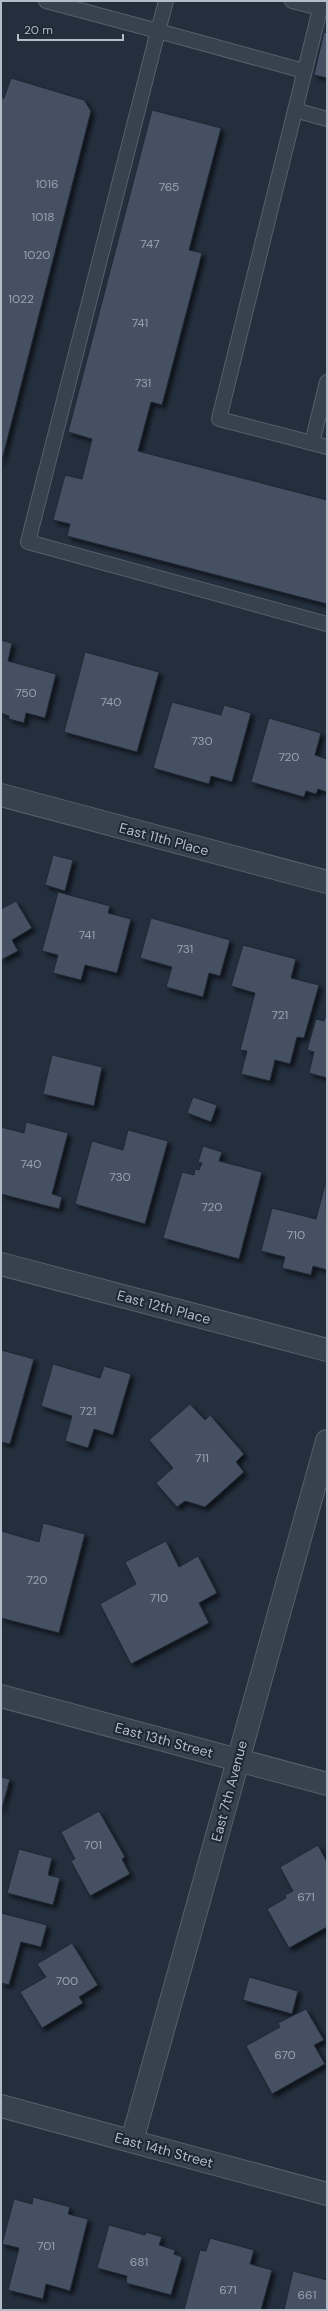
<svg xmlns="http://www.w3.org/2000/svg" width="328" height="2311" font-family="'DM Sans',sans-serif">
<style>
.building{fill:#455162;stroke:#1f2835;filter:url(#shadow)}
.lines{fill:none;stroke-linecap:round;stroke-linejoin:round}
.service-casing{stroke:#565f6c;stroke-width:16}
.minor-casing{stroke:#565f6c;stroke-width:24}
.service{stroke:#38414e;stroke-width:14}
.minor{stroke:#38414e;stroke-width:22}
.labels{text-anchor:middle;stroke-width:4;stroke-linejoin:round;paint-order:stroke}
.number-label{font-size:12px;fill:#98a1af}
.street-label{font-size:14px;fill:#b4bcc9;stroke:#1d2633}
</style>
<defs>
<filter id="shadow"><feDropShadow dx="3.5" dy="3.5" stdDeviation="2" flood-color="#0009"/></filter>
</defs>
<rect width="100%" height="100%" fill="#242f3e"/>
<!-- building -->
<path class="building" d="M324,32L327,33V78L314,75Z
M11,78L84,100L91,111L1,464V98H4Z
M152,110L221,128L189,250L202,253L162,405L151,402L138,451L327,500V604L67,536L70,524L53,520L65,475L82,479L92,439L68,432Z
M1,640L12,643L8,661L56,674L45,718L26,713L24,723L9,719V716L1,713Z
M85,652L159,672L137,752L64,732Z
M172,702L221,715L224,705L251,713L232,782L211,776L209,784L153,768Z
M269,718L321,733L315,755L327,759V792L318,789L316,794L306,791L304,797L251,782Z
M53,855L73,860L65,891L45,885Z
M58,892L110,906L108,913L131,919L117,973L85,965L81,980L53,973L58,955L42,951Z
M16,901L32,928L12,940L18,951L1,960V909Z
M151,918L230,940L220,976L209,973L203,997L166,987L172,967L140,958Z
M243,945L296,959L291,978L319,985L304,1038L297,1037L290,1064L275,1060L270,1081L241,1074L247,1051L240,1050L255,993L231,986Z
M327,1010V1078L309,1073L314,1052L307,1050L316,1019L324,1021Z
M52,1055L102,1067L94,1106L43,1094Z
M193,1097L217,1105L211,1122L187,1113Z
M26,1122L68,1133L52,1194L62,1197L59,1209L1,1194V1127L24,1133Z
M128,1130L168,1141L145,1224L75,1204L92,1141L123,1150Z
M203,1146L222,1152L219,1161L262,1172L239,1259L163,1238L182,1172L194,1175L195,1169L199,1170L202,1163L198,1162Z
M326,1181L327,1270L313,1266L311,1275L282,1268L285,1257L261,1251L272,1208L316,1219Z
M1,1350L34,1359L10,1444L1,1442Z
M53,1364L100,1378L104,1366L131,1374L113,1435L94,1429L88,1448L65,1441L72,1416L41,1406Z
M190,1404L205,1420L210,1415L244,1454L236,1462L244,1472L205,1507L185,1501L177,1507L156,1483L173,1468L149,1440Z
M43,1523L85,1534L59,1633L1,1618V1531L39,1542Z
M166,1541L179,1567L198,1556L217,1593L199,1603L209,1623L131,1664L100,1604L136,1584L125,1562Z
M1,1777L10,1779L1,1812Z
M99,1811L125,1857L122,1859L130,1874L90,1896L71,1861L75,1859L61,1832Z
M318,1845L327,1862V1927L289,1948L267,1909L286,1898L285,1895L293,1891L280,1867Z
M19,1849L52,1858L48,1875L60,1878L53,1905L7,1893Z
M1,1913L47,1925L41,1947L21,1942L9,1985L1,1983Z
M72,1943L98,1985L79,1997L83,2003L42,2028L20,1992L46,1977L37,1964Z
M249,1977L298,1991L292,2014L243,2000Z
M306,2009L324,2040L314,2045L325,2064L272,2094L246,2046L280,2027L278,2023Z
M33,2197L70,2207L68,2214L88,2219L70,2291L46,2284L43,2299L8,2290L19,2248L2,2244L14,2199L32,2204Z
M109,2225L145,2235L146,2232L162,2237L159,2245L175,2250L174,2254L182,2257L171,2295L126,2283L127,2276L97,2268Z
M210,2238L254,2250L250,2264L272,2270L261,2310H184L200,2250L206,2251Z
M293,2271L327,2280V2310H284Z"/>
<g class="lines">
<!-- service casing -->
<g class="service-casing">
<path id="service" d="M46,1L158,31L166,1
M292,1L320,8
M304,71L158,31L28,542L327,624
M295,110L327,119
M327,382L312,443L327,447
M312,443L219,419L322,1"/>
</g>
<!-- minor casing -->
<g class="minor-casing">
<path id="minor" d="M1,795L327,882
M1,1264L327,1350
M1,1696L327,1784
M1,2106L327,2194
M132,2141L327,1441"/>
</g>
<!-- service -->
<use href="#service" class="service"/>
<!-- minor -->
<use href="#minor" class="minor"/>
</g>
<g class="labels">
<!-- number labels -->
<g class="number-label">
<text x="47" y="188">1016</text>
<text x="169" y="191">765</text>
<text x="43" y="221">1018</text>
<text x="150" y="248">747</text>
<text x="37" y="259">1020</text>
<text x="21" y="303">1022</text>
<text x="140" y="327">741</text>
<text x="143" y="387">731</text>
<text x="26" y="697">750</text>
<text x="111" y="706">740</text>
<text x="202" y="745">730</text>
<text x="289" y="761">720</text>
<text x="87" y="939">741</text>
<text x="185" y="953">731</text>
<text x="280" y="1019">721</text>
<text x="31" y="1168">740</text>
<text x="120" y="1181">730</text>
<text x="212" y="1211">720</text>
<text x="296" y="1239">710</text>
<text x="88" y="1415">721</text>
<text x="202" y="1462">711</text>
<text x="37" y="1584">720</text>
<text x="159" y="1602">710</text>
<text x="93" y="1849">701</text>
<text x="306" y="1901">671</text>
<text x="67" y="1985">700</text>
<text x="285" y="2059">670</text>
<text x="46" y="2250">701</text>
<text x="139" y="2266">681</text>
<text x="228" y="2294">671</text>
<text x="307" y="2299">661</text>
</g>
<!-- street labels -->
<g class="street-label">
<text transform="translate(164 839) rotate(15)" y="5">East 11th Place</text>
<text transform="translate(164 1307) rotate(15)" y="5">East 12th Place</text>
<text transform="translate(164 1740) rotate(15)" y="5">East 13th Street</text>
<text transform="translate(229 1791) rotate(-75)" y="5">East 7th Avenue</text>
<text transform="translate(164 2150) rotate(15)" y="5">East 14th Street</text>
</g>
</g>
<!-- border -->
<rect width="328" height="2311" fill="none" stroke="#b4bcc9" stroke-width="4"/>
<!-- scale -->
<path d="M18 34v6h105v-6" fill="none" stroke="#b4bcc9" stroke-width="2"/>
<text x="24" y="34" font-size="12" fill="#b4bcc9" stroke="#1d2633" stroke-width="3" paint-order="stroke">20 m</text>
</svg>
